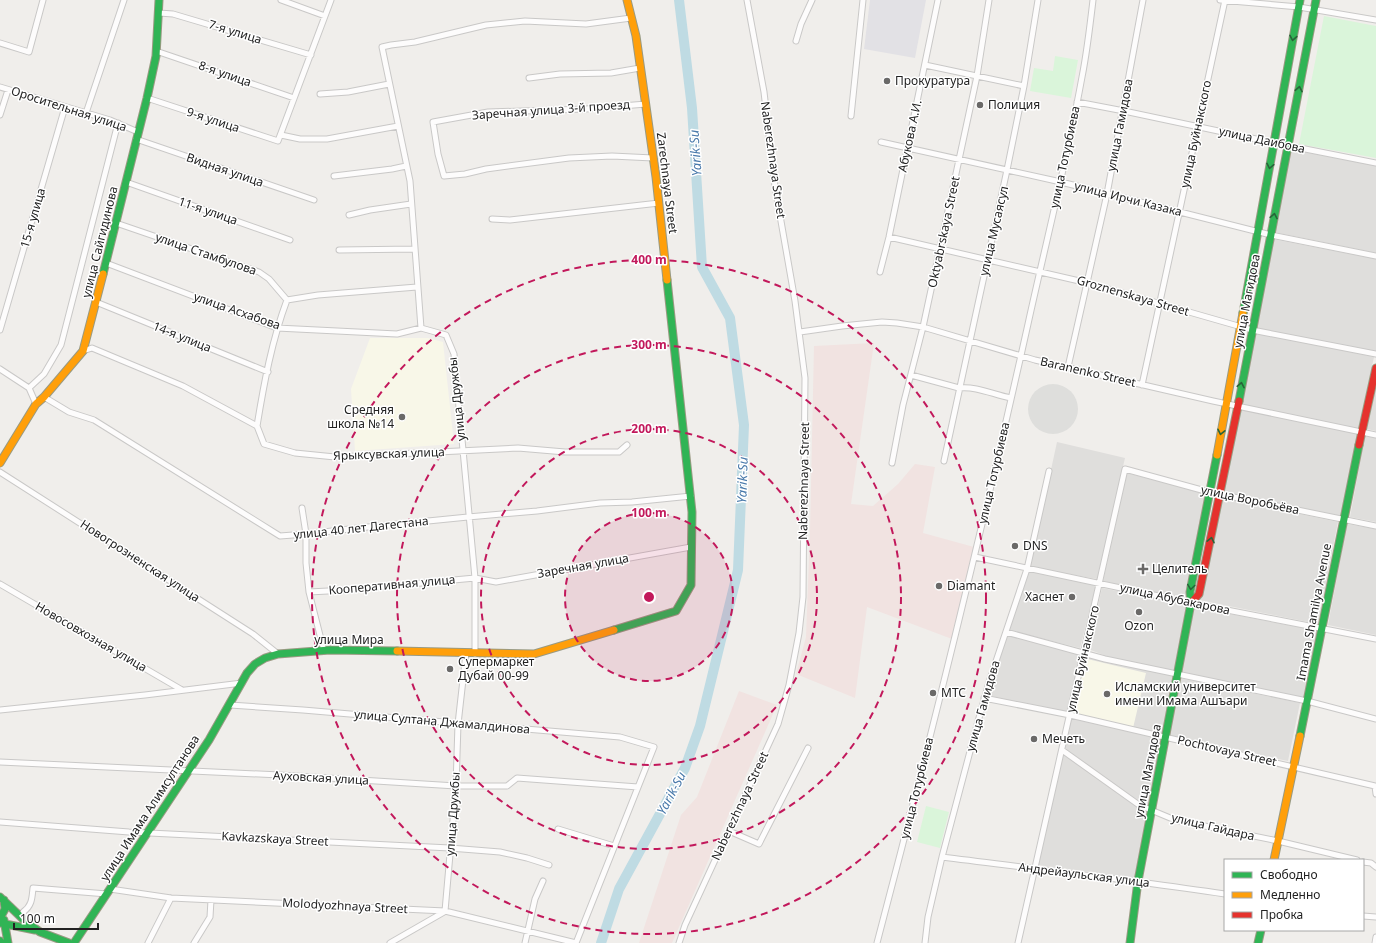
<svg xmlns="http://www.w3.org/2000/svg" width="1376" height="943" font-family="'Noto Sans',sans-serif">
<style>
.residential{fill:#dfdedc}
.commercial{fill:#f1e3e1}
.education{fill:#f8f7e8}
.religious{fill:#dededc}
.park{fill:#daf5da}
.plaza{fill:#e2e1e5}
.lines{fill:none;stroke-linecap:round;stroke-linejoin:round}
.river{stroke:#bfdbe3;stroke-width:10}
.street-casing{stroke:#c9c8c7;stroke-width:7}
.fast-casing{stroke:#999a82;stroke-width:9}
.slow-casing{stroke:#999a82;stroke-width:9}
.jam-casing{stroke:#999a82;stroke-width:9}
.street{stroke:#fdfcfc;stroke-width:5}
.fast{stroke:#30b455;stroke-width:7}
.slow{stroke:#ff9f0a;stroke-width:7}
.jam{stroke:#e5322d;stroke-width:7}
.oneway{stroke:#286439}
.ring{fill:none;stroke:#c2185b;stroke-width:2;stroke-dasharray:7 5}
.poi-dot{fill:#6a6968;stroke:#fff;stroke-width:1.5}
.labels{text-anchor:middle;stroke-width:3;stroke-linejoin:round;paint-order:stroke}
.street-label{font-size:12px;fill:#222;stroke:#fff}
.poi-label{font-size:12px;fill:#222;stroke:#fff;text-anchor:start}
.water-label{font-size:13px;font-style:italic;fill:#4a7aab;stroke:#fff}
.centre{fill:#c2185b;stroke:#fff;stroke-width:2}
.ring-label{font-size:12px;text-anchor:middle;font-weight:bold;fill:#c2185b;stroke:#fff;stroke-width:3;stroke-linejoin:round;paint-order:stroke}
</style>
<rect width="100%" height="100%" fill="#f0eeeb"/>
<!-- residential -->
<path class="residential" d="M1289,149L1376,166V253L1274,232Z
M1272,239L1376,259V352L1254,328Z
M1254,332L1374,357L1358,429L1241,404Z
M1376,388V431L1367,429Z
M1239,409L1358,433L1341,516L1222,492Z
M1365,436L1376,438V522L1350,517Z
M1057,442L1125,458L1097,579L1030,567Z
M1127,473L1206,494L1186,591L1189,600L1103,581Z
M1222,498L1338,522L1318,624L1199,600L1203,593Z
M1347,524L1376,529V635L1328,625Z
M1028,571L1096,585L1080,648L1008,630Z
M1102,588L1188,605L1175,671L1109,657L1088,649Z
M1193,607L1319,631L1304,698L1181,673Z
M1006,633L1081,654L1068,713L987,695Z
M1085,656L1175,675L1163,735L1071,715Z
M1180,678L1300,703L1288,761L1168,736Z
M1071,717L1163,740L1137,878L1038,865Z"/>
<!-- commercial -->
<path class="commercial" d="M874,343L851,504L873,506L898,484L915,464L935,467L923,533L974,547L952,639L867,607L855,698L796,674L806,637L810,532L814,346Z
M739,691L777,705L672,943H639L681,815L697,797Z"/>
<!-- education -->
<path class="education" d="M370,338H428L443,342L454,444L355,451L351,389Z
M1079,657L1146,673L1133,728L1071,714Z"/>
<!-- religious -->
<path class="religious" d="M1028 409a25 25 0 1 1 50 0a25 25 0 1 1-50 0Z"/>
<!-- park -->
<path class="park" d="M1324,16L1376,26V158L1299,144Z
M1055,56L1078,60L1071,98L1030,91L1034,68L1053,71Z
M926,806L949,812L940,848L917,842Z"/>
<!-- plaza -->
<path class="plaza" d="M870,0H926L915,58L864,49Z"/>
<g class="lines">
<!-- river -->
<path class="river" d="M601,943L619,889L685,768L700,726L738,570L744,425L730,318L702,267L692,108L679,0"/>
<!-- street casing -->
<g class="street-casing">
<path id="street" d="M281,0L325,16
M1220,0L1299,7L1376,20
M159,13L173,14L311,55
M796,41L801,24L812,0
M0,43L29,52L43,0
M156,51L294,98
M925,65L1024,86
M529,78L560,74L611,73L640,68
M0,87L110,120L138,132
M320,94L348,92L389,84
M147,98L278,141L331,0
M1077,102L1124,111L1275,143L1376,163
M646,104L586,109L488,112L433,122L438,154L444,176L465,174L486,169L569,158L612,156L653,158
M86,113L124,0
M0,115L8,90
M851,116L863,0
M281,135L300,139H327L398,126
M136,139L314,200
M881,142L1061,182L1271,235L1376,256
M334,176L392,169L406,166
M126,182L290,240
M349,215L370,210L411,204
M492,219L510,220L659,203
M116,223L259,272L269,279L287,300
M889,237L1088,283L1252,330L1376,354
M339,250L415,249
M106,263L277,328L397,334L421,328
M880,272L889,237L938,0
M96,302L268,372
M0,330L65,107
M800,332L842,326L882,322L897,323L923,327L1035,360L1213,401L1376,435
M83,351L92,348L183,386L257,426L264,444L295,453L335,457L518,448L565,452H619L627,445
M1068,367L1107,194L1143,0
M0,369L29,388L36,404
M911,375L959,388C977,386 994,395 1011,398
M1142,385L1225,0
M29,388L44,374L61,345L118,123
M44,397L69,412L94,420L280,536L306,534L358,528L468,517L537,511L600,503L632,502L691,496
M257,426C264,383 272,340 287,300L318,295L417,287
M944,461L1007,170L1024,86L1038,0
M892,463L903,405L923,327L977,76L989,0
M0,472L253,634L278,654
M302,508L306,534V563L309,592L324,651
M975,557L1201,605L1376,639
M0,584L182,690
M309,592L347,590L475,578L496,582L691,547
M1006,632L1105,659L1307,701L1376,719
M475,654V578L454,354L446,335L421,328L410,181L382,47L391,45L415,42L486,25L525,21L586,24L631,18
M984,698L1070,715L1375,786L1376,794
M230,705L303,710L620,737L654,747L576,943
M0,710L145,695L242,683
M1062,750L1139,805L1175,820L1278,841L1357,860
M0,762L280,775L456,786H507L517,778L638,787
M0,822L129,832L450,848L500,852L527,858L549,865
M558,829L614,846
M729,831L759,844L808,748
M942,857C1037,869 1131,880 1225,894
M1363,862L1371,863L1376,867
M110,889L171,898L445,911L576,943
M445,911L456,786L458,724L466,653
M23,912C32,906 32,898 33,888L107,894
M1363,916L1376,917
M148,943L171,898
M194,943L210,917L211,900
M390,943L444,912
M525,943L535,899L543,881
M679,943L685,925L778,724L789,685L799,633L803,597L805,378L795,301L775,187L764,92L747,0
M877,943C931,738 982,531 1028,324C1046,242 1067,160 1082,77C1087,52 1090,26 1093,0
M925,943L928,917L942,857L977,725L990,679L1027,569L1049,471
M1018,943L1125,469L1209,492L1376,526
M1375,943L1376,937"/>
</g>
<!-- fast casing -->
<g class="fast-casing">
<path id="fast" d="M103,274L147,98L156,56L159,0
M1243,313L1300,0
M1239,401L1316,0
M614,630L676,611L691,585L692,512L667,280
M1300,736L1359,445
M0,897L25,921L40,932L69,943
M0,918L5,909L4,900
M4,920L8,943
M0,923L35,930
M0,941L2,943
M74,943L209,740L247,673L255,664L265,658L278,654L330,650L397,651
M1130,943L1138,881L1191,603L1190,592L1217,455
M1258,943L1261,930"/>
</g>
<!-- slow casing -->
<g class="slow-casing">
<path id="slow" d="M627,0L636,36L656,177L667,280
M1217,455L1243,313
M0,463L36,404L44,397L83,351L103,274
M397,651L534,654L614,630
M1274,860L1300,736"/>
</g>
<!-- jam casing -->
<g class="jam-casing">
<path id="jam" d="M1359,445L1376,368
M1191,603L1199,594L1239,401"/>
</g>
<!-- street -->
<use href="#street" class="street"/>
<!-- fast -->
<use href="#fast" class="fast"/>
<!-- slow -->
<use href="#slow" class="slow"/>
<!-- jam -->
<use href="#jam" class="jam"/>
</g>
<!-- one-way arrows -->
<defs><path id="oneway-chevron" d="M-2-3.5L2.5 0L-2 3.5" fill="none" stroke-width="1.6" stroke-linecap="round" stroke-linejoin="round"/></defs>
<g class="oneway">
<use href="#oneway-chevron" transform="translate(1293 38) rotate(100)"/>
<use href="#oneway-chevron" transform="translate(1299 89) rotate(-79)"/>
<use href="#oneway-chevron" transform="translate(1270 166) rotate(101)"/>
<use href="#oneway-chevron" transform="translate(1274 216) rotate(-79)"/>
<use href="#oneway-chevron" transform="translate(1241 385) rotate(-79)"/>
<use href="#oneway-chevron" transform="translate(1221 432) rotate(102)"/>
<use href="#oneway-chevron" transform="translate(1211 540) rotate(-78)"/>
<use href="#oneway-chevron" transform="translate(1191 587) rotate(98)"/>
</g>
<!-- distance rings -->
<circle cx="649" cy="597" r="84" fill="#c2185b" fill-opacity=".12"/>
<g class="ring">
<circle cx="649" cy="597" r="84"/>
<circle cx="649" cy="597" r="168"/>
<circle cx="649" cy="597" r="252"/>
<circle cx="649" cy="597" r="337"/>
</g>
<!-- markers -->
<g class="poi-dot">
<circle cx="887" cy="81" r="4"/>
<circle cx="980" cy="105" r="4"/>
<circle cx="402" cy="417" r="4"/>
<circle cx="1015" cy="546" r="4"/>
<path d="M1141 563h4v4h4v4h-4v4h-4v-4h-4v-4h4z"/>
<circle cx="939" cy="586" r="4"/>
<circle cx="1072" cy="597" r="4"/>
<circle cx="1139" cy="612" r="4"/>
<circle cx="450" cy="669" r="4"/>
<circle cx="933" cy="693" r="4"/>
<circle cx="1107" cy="694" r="4"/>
<circle cx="1034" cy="739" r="4"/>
</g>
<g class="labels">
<!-- street labels -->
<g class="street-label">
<text transform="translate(235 32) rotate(17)" y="4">7-я улица</text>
<text transform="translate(225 74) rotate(19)" y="4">8-я улица</text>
<text transform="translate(69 109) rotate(18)" y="4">Оросительная улица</text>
<text transform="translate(551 110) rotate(-4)" y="4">Заречная улица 3-й проезд</text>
<text transform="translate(213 120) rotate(18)" y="4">9-я улица</text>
<text transform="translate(1120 125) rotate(-79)" y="4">улица Гамидова</text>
<text transform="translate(1196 134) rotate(-78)" y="4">улица Буйнакского</text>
<text transform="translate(910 136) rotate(-78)" y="4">Абукова А.И.</text>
<text transform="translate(1262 140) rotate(12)" y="4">улица Даибова</text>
<text transform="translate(1065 157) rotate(-78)" y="4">улица Тотурбиева</text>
<text transform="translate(773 160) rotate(82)" y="4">Naberezhnaya Street</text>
<text transform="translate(225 170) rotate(19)" y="4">Видная улица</text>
<text transform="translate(667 183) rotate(83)" y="4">Zarechnaya Street</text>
<text transform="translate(1128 199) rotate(14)" y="4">улица Ирчи Казака</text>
<text transform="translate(208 211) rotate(19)" y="4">11-я улица</text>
<text transform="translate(33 218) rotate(-74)" y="4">15-я улица</text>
<text transform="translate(994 231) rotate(-77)" y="4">улица Мусаясул</text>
<text transform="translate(944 232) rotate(-78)" y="4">Oktyabrskaya Street</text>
<text transform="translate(100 242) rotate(-76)" y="4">улица Сайгидинова</text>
<text transform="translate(206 254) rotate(19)" y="4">улица Стамбулова</text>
<text transform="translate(1133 296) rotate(16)" y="4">Groznenskaya Street</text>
<text transform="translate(1247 301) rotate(-79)" y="4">улица Магидова</text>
<text transform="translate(237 311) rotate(19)" y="4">улица Асхабова</text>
<text transform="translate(182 337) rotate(22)" y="4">14-я улица</text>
<text transform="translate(1088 372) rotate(13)" y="4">Baranenko Street</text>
<text transform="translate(457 399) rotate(-96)" y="4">улица Дружбы</text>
<text transform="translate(389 454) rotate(-2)" y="4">Ярыксувская улица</text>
<text transform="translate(994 473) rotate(-77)" y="4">улица Тотурбиева</text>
<text transform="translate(804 481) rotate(-89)" y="4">Naberezhnaya Street</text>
<text transform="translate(1250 500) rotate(12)" y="4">улица Воробьёва</text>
<text transform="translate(361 528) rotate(-6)" y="4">улица 40 лет Дагестана</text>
<text transform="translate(140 561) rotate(33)" y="4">Новогрозненская улица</text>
<text transform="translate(583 566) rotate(-10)" y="4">Заречная улица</text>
<text transform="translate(392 585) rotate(-5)" y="4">Кооперативная улица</text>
<text transform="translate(1175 599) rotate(12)" y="4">улица Абубакарова</text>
<text transform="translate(1314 612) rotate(-79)" y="4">Imama Shamilya Avenue</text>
<text transform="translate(91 637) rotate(30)" y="4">Новосовхозная улица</text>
<text x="349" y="644">улица Мира</text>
<text transform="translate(1083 659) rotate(-77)" y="4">улица Буйнакского</text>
<text transform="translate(983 706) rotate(-74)" y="4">улица Гамидова</text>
<text transform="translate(442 722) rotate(5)" y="4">улица Султана Джамалдинова</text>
<text transform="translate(1227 751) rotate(13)" y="4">Pochtovaya Street</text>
<text transform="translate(1148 771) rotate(-79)" y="4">улица Магидова</text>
<text transform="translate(321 778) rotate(3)" y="4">Ауховская улица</text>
<text transform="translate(917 788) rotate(-76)" y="4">улица Тотурбиева</text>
<text transform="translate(740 806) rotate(-65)" y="4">Naberezhnaya Street</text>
<text transform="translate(150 808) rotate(-57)" y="4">улица Имама Алимсултанова</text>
<text transform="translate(453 814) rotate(-86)" y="4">улица Дружбы</text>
<text transform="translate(1213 827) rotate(13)" y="4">улица Гайдара</text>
<text transform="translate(275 839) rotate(3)" y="4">Kavkazskaya Street</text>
<text transform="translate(1084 875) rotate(7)" y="4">Андрейаульская улица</text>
<text transform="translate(345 906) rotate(3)" y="4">Molodyozhnaya Street</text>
</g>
<!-- poi labels -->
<g class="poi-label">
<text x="895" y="85">Прокуратура</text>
<text x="988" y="109">Полиция</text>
<text x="394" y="414" text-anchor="end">Средняя<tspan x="394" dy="14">школа №14</tspan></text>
<text x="1023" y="550">DNS</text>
<text x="1152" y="573">Целитель</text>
<text x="947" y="590">Diamant</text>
<text x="1064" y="601" text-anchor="end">Хаснет</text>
<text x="1139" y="630" text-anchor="middle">Ozon</text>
<text x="458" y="666">Супермаркет<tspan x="458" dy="14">Дубай 00-99</tspan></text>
<text x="1115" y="691">Исламский университет<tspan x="1115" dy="14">имени Имама Ашъари</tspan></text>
<text x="941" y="697">МТС</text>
<text x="1042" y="743">Мечеть</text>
</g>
<!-- water labels -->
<g class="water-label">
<text transform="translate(695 153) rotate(-94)" y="5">Yarik-Su</text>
<text transform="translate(742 480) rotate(-88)" y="5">Yarik-Su</text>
<text transform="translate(671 793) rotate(-62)" y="5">Yarik-Su</text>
</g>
</g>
<circle cx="649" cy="597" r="6" class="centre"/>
<g class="ring-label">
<text x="649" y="264">400 m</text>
<text x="649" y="349">300 m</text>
<text x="649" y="433">200 m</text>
<text x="649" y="517">100 m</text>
</g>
<!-- legend -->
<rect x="1224" y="859" width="140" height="72" fill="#ffffff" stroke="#a7a7a7"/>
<rect x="1232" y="872" width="20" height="6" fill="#30b455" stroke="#a7a7a7"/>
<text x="1260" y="879" font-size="12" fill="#222222">Свободно</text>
<rect x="1232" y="892" width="20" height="6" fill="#ff9f0a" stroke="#a7a7a7"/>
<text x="1260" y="899" font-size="12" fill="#222222">Медленно</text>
<rect x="1232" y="912" width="20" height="6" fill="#e5322d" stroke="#a7a7a7"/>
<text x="1260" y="919" font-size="12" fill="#222222">Пробка</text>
<!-- scale -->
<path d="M14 923v6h84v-6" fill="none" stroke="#222222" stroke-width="2"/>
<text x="20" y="923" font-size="12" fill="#222222" stroke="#ffffff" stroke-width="3" paint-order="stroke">100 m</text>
</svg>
